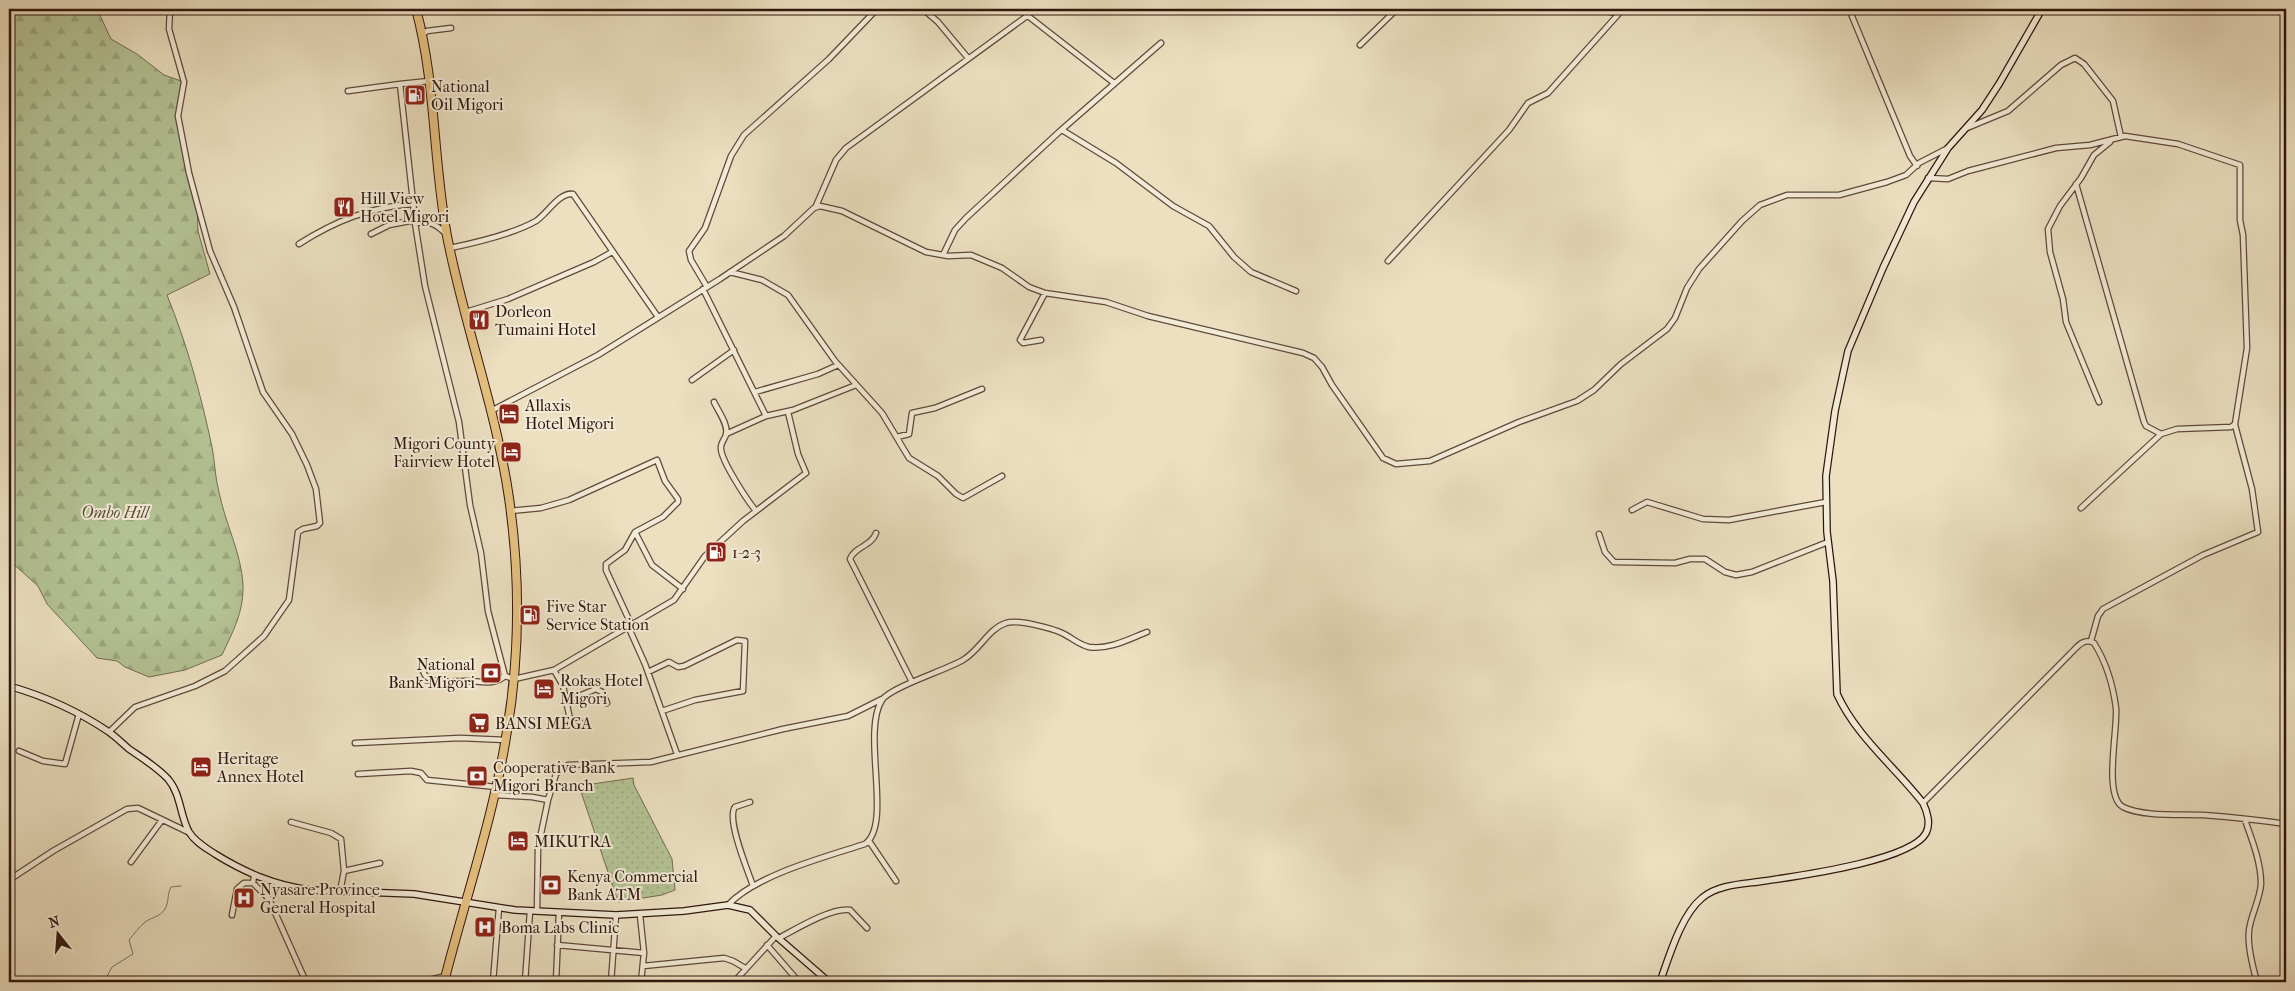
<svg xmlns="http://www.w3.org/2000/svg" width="2295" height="991" font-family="'IM FELL French Canon',serif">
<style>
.forest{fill:url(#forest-firs);stroke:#726d52}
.park{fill:url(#park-dots);stroke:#726d52}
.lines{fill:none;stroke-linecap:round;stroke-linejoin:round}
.stream{stroke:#707975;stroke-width:1}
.street-casing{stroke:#5f493b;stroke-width:7}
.secondary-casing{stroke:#30170e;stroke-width:8}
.highway-casing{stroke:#30170e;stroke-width:10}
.street{stroke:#f3ebd7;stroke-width:4.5}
.secondary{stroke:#f3ebd7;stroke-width:5.5}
.highway{stroke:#e6c080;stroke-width:8}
.labels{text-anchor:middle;stroke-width:4;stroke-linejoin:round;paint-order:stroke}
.poi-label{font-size:16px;fill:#30170e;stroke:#f3ebd7;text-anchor:start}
.park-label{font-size:16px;font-style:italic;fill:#584b36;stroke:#f3ebd7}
</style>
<defs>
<pattern id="forest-firs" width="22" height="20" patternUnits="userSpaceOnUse" patternTransform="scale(1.25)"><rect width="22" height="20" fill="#b4c395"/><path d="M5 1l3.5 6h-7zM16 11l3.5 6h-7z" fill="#9ba77f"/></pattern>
<pattern id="park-dots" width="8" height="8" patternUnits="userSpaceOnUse" patternTransform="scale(1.25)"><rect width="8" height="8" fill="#b4c395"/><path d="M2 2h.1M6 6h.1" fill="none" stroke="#9ba77f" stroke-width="1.8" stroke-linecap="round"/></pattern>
</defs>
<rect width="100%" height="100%" fill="#ece0c1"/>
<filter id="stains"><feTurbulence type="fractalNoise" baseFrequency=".004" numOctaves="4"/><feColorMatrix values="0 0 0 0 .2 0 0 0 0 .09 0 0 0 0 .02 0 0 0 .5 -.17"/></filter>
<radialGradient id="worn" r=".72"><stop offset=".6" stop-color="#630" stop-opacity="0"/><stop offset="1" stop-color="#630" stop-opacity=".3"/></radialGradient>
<!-- forest -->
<path class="forest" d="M9,9H97L111,39L137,54L164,75L184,82L179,104L185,152L197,203L198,231L210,274L167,295C187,344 201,395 212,447C215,462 215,478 219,492C225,523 241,552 243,584C244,612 233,631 222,655L185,670L149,677L125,667L117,661L97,658L47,604L38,586L9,560Z"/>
<!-- park -->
<path class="park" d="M633,778L634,785L672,859L675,890L662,895L618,902L579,786Z"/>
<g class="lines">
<!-- stream -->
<path class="stream" d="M104,982L112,967L133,954L129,940C134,934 139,927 145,922C152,917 160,917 165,909C169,903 167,894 171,887L181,886"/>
<!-- street casing -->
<g class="street-casing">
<path id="street" d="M923,9L938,22L968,58
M1019,9L1114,83
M1589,9L1619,13
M1849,9L1910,156L1917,166
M422,35L427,31L451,28
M1360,45L1397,9
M400,84L429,81
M348,91L400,84L415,220
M1967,128L2008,111L2061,65L2075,58L2084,64L2113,101L2121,137
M1062,130L1116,163L1173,206L1209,226L1234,257L1251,272L1296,291
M1928,178L1948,179L1968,171L2056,148L2090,145L2125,136L2178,144L2240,165V220L2243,235L2247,348L2235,424L2231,427L2177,429L2161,434L2081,508
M2076,184L2144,422L2146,426L2161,434
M816,206L836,160L846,148L1027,16
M415,223L425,286L459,422L470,505L481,553L488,611L505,676L514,679L554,670L674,600L705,556L743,521L806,473L798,454L788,412
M371,234L389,225L415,220V223C430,221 436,224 446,234
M299,244C335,221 370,207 413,204
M450,248C474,243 515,233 536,221C547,214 559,192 573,194L658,317
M943,255L955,230L966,218L1059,132L1161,43
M1388,261L1509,130L1528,103L1548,93L1623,9
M730,272L762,280L788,295L835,361L882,413L909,458L938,476L956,494L963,498L1002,476
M707,287L691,260L689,251L705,228L731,156L744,135L829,59L877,9
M703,289L766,416
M466,312L508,299L594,262L612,252
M1041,340L1023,343L1020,340L1045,293
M692,380L734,350
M755,392L818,374L838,365
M714,402C718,411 729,425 726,435C724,440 720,444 721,449C722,462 747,500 756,511
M2099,402L2066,322L2063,299L2050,252L2048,229L2060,206L2081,178L2094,155L2110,142
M491,411L598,355L720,279L784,236L814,208L820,206L842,211L926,252L948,256L971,255L1002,268L1029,287L1045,293L1106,302L1148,316L1303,353L1314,358L1322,367L1332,385L1383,458L1396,464L1430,461L1519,422L1577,401L1594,390L1621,364L1667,329L1675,318L1687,288L1699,269L1742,221L1760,205L1787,195H1839L1887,182L1906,175L1919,163L1948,148
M726,434L766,416L793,410L856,385
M897,437L909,434L912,413L935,408L982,389
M1632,510L1647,502L1703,519L1729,520L1826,502
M510,511L541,508L569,500L657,460L665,481L678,499V502L663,517L635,532L625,550L606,564V570L631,624
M635,532L652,565L683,589
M876,533C872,546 854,547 850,559L912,682
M1599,534L1605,552L1614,562L1675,563L1690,559H1705L1725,572L1736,575L1752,572L1828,542
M628,626L645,664L677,754
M2091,641L2098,616L2103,609L2203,555L2258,532L2252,489L2235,425
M424,663C417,686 450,681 463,681C477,680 493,687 505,676
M554,670L563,686L571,724L581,723
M648,672L669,662L678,667L684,666L737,640L745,641L743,691L695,700L662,711
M567,701L596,689L602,692L607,703
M109,732L135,707L195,686L225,671L264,636L289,600L298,532L303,529L317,526L320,523L316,489L307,465L292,434L263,392L234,307L210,251L189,173L178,116L184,82L169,29L170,9
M355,743L460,738L506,740
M19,751L43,761L65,764L79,714
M358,774L411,771L421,773L427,780L496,787
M494,795L532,797L548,800L556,774L568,765L651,762L783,729L848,716L882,699
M750,802L735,807C726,819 748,871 753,886
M1923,803L2070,654C2077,647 2084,637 2094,643C2106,662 2113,685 2116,708C2118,729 2103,796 2123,807C2143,817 2180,814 2203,815C2230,817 2259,820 2286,824
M2245,820C2252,840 2261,862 2261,884C2260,898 2253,911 2250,925C2246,939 2253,968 2257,982
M291,822L331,833L341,839L344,871L340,892
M869,841L896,881
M131,862L162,820
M344,871L380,863
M254,876L253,883L269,899L306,982
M9,880L53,851L127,809L138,808L188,832
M728,905C756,875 825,857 865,844C893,824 861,733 882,700C891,687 946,670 963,660C980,650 988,629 1006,623C1017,619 1051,628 1062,633C1071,637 1079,645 1089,647C1109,650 1129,639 1147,632
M537,911L538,848L548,800
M232,915L237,889L244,883H253
M640,915L644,953L641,982
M779,938C796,929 832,907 850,910L867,928
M557,945L644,953
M767,945L799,982
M643,966L724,958L733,961L745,968
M420,982L446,976
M493,982L499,908
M525,982L530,911
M556,982L559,912
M611,982L616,915
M734,982L776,936"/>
</g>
<!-- secondary casing -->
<g class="secondary-casing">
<path id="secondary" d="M9,686C44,696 78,711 109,732C116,737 122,743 129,749C142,758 157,767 168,779C181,794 180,816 189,832C195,842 206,848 215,854C246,873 274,885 310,890L414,894L515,910L616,915L684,911L728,905L750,910L776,936L829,982
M1660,982C1669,957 1681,915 1702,898C1718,884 1745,884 1764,881C1797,876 1911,861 1926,833C1931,824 1927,811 1923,803C1895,767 1856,736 1837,694L1833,581L1827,532L1826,476L1835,411L1848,351L1883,268L1914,202L1948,148L1982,110L1999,84L2042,9"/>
</g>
<!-- highway casing -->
<g class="highway-casing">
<path id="highway" d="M416,9C436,83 433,161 447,236C464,324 496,409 509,498C520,575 520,654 507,731C494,816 465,899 444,982"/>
</g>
<!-- street -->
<use href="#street" class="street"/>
<!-- secondary -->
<use href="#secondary" class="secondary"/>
<!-- highway -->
<use href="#highway" class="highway"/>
</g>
<!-- icons -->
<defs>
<g id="fuel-square" transform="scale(1.125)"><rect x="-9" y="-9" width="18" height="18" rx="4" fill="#8f2418" stroke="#f3ebd7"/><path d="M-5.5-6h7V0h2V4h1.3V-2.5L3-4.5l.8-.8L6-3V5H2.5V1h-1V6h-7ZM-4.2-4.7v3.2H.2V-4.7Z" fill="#fff"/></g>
<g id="restaurant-square" transform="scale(1.125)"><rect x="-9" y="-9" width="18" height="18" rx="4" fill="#8f2418" stroke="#f3ebd7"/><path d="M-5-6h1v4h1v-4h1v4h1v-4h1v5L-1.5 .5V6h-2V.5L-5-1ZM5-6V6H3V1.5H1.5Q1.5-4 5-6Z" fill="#fff"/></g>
<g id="hotel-square" transform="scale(1.125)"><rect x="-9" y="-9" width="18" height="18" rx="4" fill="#8f2418" stroke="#f3ebd7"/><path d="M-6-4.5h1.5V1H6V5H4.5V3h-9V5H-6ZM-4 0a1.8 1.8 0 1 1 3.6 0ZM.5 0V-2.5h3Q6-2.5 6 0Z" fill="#fff"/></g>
<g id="bank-square" transform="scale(1.125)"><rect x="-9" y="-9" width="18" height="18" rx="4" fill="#8f2418" stroke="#f3ebd7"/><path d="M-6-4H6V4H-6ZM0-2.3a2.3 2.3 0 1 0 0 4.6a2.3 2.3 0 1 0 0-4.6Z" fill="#fff"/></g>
<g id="supermarket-square" transform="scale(1.125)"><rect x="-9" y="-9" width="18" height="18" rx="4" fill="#8f2418" stroke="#f3ebd7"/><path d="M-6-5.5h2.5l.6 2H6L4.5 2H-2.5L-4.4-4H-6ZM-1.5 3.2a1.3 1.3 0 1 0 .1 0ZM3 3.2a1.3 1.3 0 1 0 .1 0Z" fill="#fff"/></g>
<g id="hospital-square" transform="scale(1.125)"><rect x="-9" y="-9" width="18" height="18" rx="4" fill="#8f2418" stroke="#f3ebd7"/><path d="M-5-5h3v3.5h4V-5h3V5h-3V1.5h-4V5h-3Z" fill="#fff"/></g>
</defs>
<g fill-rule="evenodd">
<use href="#fuel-square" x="415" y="95"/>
<use href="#restaurant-square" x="344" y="207"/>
<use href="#restaurant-square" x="479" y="320"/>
<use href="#hotel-square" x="509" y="414"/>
<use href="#hotel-square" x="511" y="452"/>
<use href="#fuel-square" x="716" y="552"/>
<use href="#fuel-square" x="530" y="615"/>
<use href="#bank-square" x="491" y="673"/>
<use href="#hotel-square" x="544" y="689"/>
<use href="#supermarket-square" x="479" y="723"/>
<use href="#hotel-square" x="201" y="767"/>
<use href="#bank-square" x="477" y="776"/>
<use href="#hotel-square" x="518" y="841"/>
<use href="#bank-square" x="551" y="885"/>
<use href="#hospital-square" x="244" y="898"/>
<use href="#hospital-square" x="485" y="927"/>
</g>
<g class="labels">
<!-- poi labels -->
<g class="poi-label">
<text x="431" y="92">National<tspan x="431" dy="18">Oil Migori</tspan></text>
<text x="360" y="204">Hill View<tspan x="360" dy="18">Hotel Migori</tspan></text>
<text x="495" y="317">Dorleon<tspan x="495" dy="18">Tumaini Hotel</tspan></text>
<text x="525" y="411">Allaxis<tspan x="525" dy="18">Hotel Migori</tspan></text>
<text x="495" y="449" text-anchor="end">Migori County<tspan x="495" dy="18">Fairview Hotel</tspan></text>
<text x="732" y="558">1-2-3</text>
<text x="546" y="612">Five Star<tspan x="546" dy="18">Service Station</tspan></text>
<text x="475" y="670" text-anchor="end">National<tspan x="475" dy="18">Bank-Migori</tspan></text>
<text x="560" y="686">Rokas Hotel<tspan x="560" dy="18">Migori</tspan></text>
<text x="495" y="729">BANSI MEGA</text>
<text x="217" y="764">Heritage<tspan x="217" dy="18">Annex Hotel</tspan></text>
<text x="493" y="773">Cooperative Bank<tspan x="493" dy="18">Migori Branch</tspan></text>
<text x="534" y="847">MIKUTRA</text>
<text x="567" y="882">Kenya Commercial<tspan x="567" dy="18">Bank ATM</tspan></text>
<text x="260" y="895">Nyasare Province<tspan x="260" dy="18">General Hospital</tspan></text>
<text x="501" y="933">Boma Labs Clinic</text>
</g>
<!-- park labels -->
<g class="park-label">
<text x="115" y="518">Ombo Hill</text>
</g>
</g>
<!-- margin -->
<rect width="2295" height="991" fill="none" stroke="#ece0c1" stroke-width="30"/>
<rect x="10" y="10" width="2275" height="971" fill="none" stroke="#30170e" stroke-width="2.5"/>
<rect x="15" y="15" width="2265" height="961" fill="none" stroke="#30170e"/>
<!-- north arrow -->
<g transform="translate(58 934) rotate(343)" stroke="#f3ebd7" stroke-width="4" paint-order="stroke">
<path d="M0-4L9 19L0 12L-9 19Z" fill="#30170e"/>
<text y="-8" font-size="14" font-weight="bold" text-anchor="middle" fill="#30170e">N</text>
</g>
<rect width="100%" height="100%" filter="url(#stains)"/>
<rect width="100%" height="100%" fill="url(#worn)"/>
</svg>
